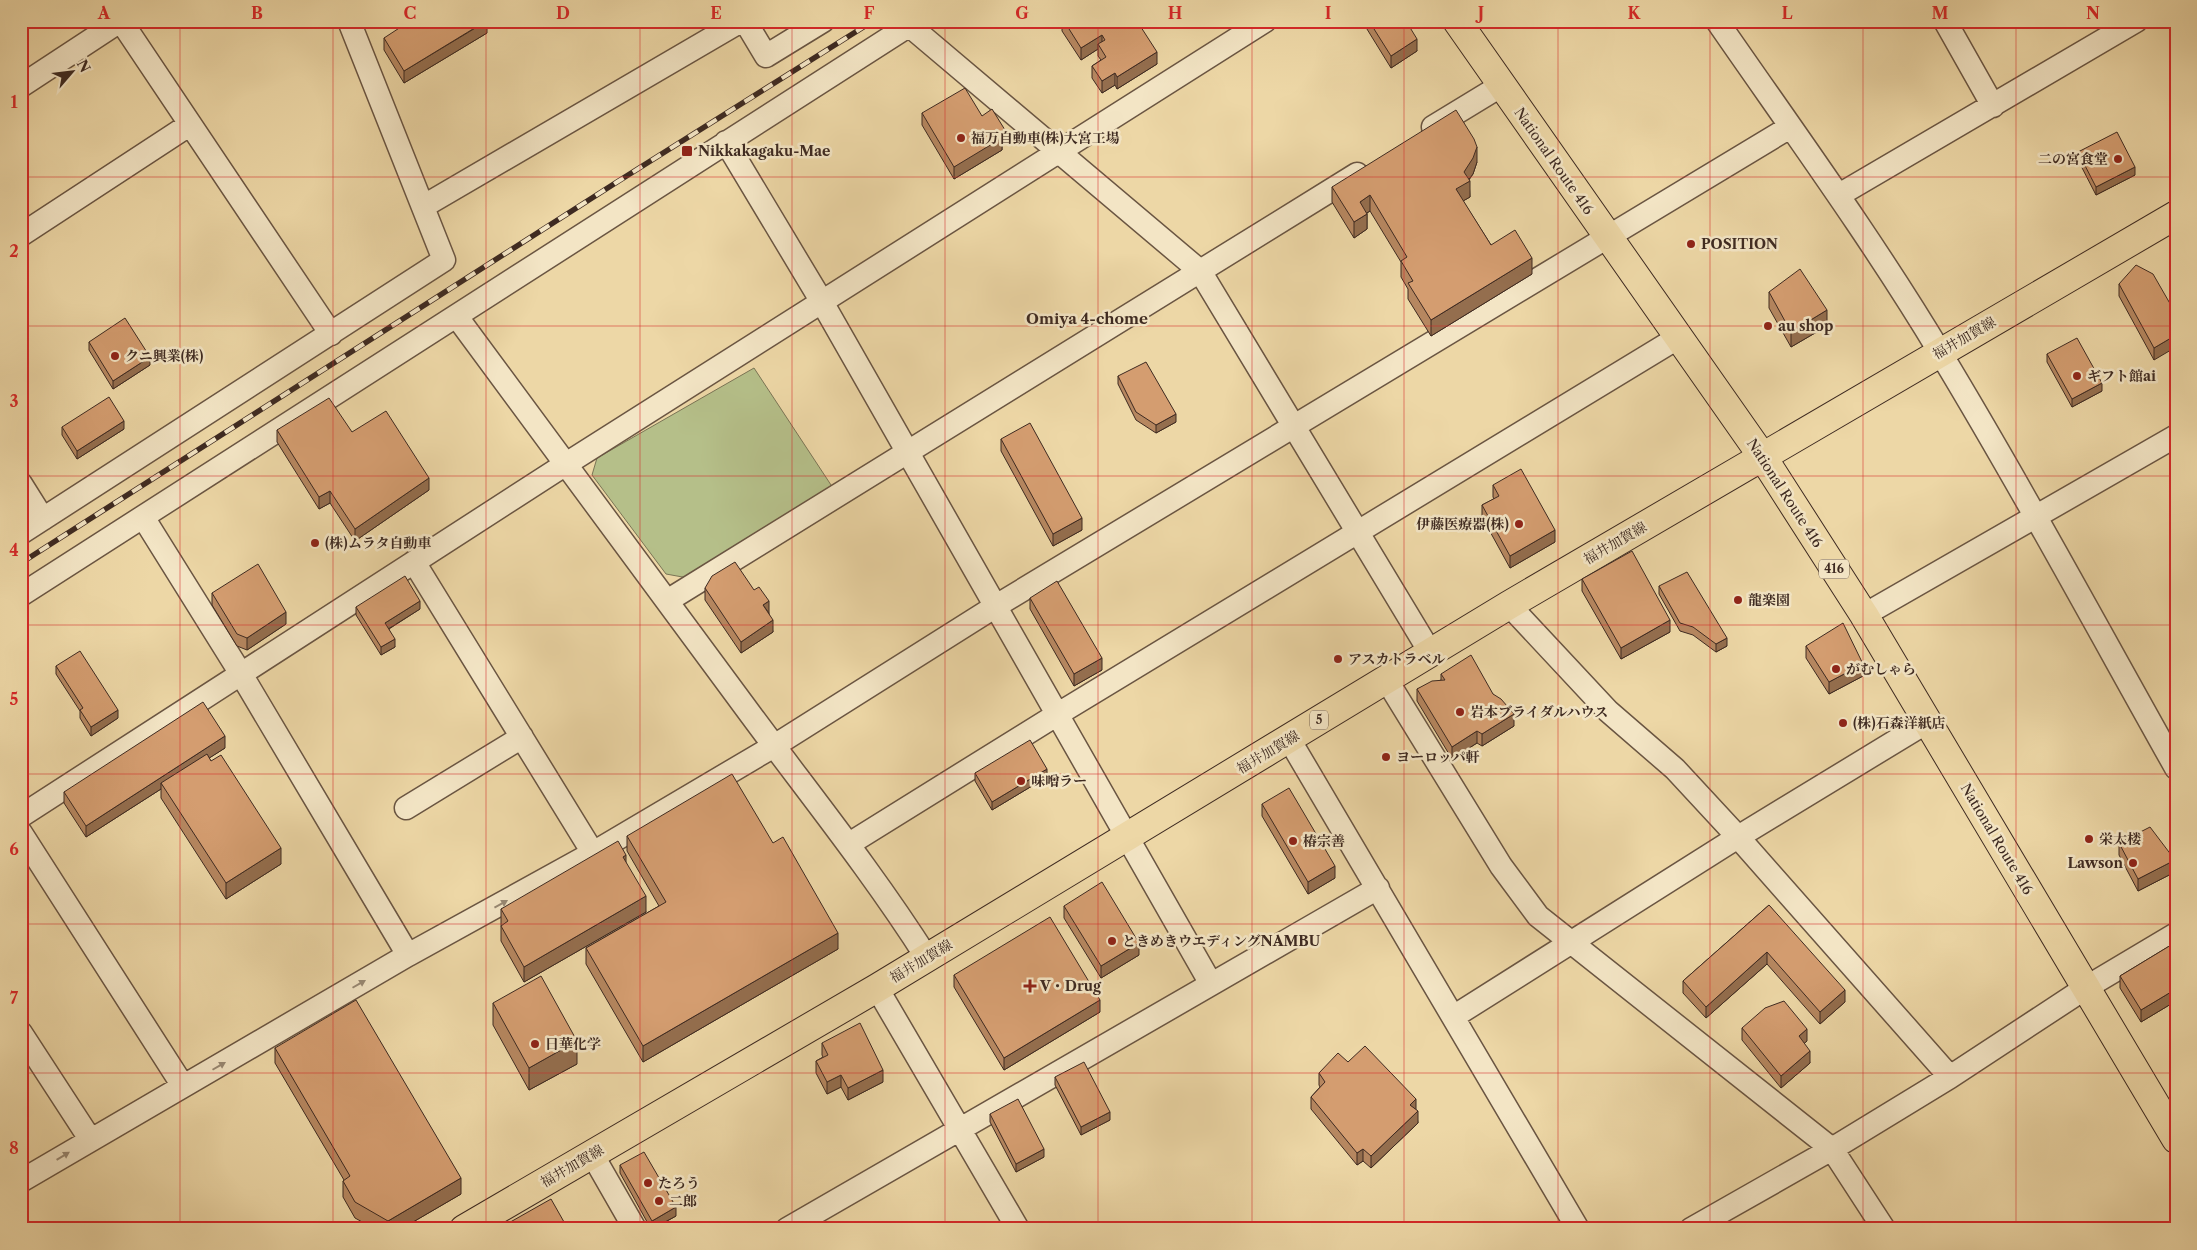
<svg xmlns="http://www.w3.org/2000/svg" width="2197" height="1250" font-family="'Libre Caslon Text','Noto Serif JP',serif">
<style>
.green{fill:#b5bf89;stroke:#7a7455}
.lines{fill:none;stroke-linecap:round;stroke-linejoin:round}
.minor-casing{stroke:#6a5542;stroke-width:25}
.major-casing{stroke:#3e2a21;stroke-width:30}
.highway-casing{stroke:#3e2a21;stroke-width:30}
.minor{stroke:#f3e5c5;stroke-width:22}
.major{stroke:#edd7a6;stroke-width:28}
.highway{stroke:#edd7a6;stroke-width:28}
.rail-casing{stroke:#3e2a21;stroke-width:5.5}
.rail{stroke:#f3e5c5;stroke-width:4;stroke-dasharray:11;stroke-linecap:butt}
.wall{fill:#b68760;stroke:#3e2a21}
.shaded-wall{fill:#946e4e;stroke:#3e2a21}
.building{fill:#d49d70;stroke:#3e2a21}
.oneway{fill:#988873}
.grid{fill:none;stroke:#d62828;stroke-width:1;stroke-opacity:0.55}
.poi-dot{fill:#8f2418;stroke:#f3e5c5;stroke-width:2}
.labels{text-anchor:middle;stroke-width:5;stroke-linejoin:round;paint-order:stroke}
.shield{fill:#f3e5c5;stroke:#746252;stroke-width:1}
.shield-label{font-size:12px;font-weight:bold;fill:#3e2a21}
.poi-label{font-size:14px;font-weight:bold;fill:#3e2a21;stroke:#f3e5c5;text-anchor:start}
.street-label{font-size:14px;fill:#3e2a21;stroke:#f3e5c5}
.neighbourhood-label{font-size:15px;font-weight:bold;fill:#3e2a21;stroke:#f3e5c5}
.neatline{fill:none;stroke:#d62828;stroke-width:2}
.grid-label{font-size:16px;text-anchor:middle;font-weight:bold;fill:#d62828}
</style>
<rect width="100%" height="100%" fill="#edd7a6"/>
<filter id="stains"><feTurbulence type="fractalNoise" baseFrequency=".004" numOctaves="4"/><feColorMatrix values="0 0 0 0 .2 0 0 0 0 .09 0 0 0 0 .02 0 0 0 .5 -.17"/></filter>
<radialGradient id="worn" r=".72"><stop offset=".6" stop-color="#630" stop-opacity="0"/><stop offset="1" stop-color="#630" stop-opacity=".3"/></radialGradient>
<!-- green -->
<path class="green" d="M754,368L833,488L688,578L666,574L592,475L597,458Z"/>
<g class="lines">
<!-- minor casing -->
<g class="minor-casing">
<path id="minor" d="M121,21L331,334
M745,21L766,56L823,21
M904,21L1200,271L1430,652
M1717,21C1793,131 1872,239 1941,354C2023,490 2098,629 2176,768
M1945,21L1993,106
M21,86L120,21
M1433,127L1502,85
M726,142L822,302L1211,984
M1839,195L2136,21
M424,206L741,21
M21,235L189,125
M457,317C555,450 653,583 751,715C811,796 873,873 927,958
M21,484L43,519
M143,517L241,674L408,955
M21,533L444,260L349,21
M414,562L593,853
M21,595L916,21
M667,601L1357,174
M1509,605L1608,711L1675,769L1738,837L1950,1077
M1864,615L2176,436
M1386,679L1501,866L1538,916L1832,1149L1884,1229
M1289,739L1578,1229
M406,808L522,737
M21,816L566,464L1265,21
M21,833L183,1086
M849,844L1058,714L1679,337
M877,988L1018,1229
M1453,1017L1738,837L1927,722
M21,1033L90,1139
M592,1154L635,1229
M21,1181L408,955L593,853L774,746L996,606L1790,127
M787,1229L1378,888
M1691,1229L1832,1149L1950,1077L2087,987L2176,934"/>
</g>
<!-- major casing -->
<g class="major-casing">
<path id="major" d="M464,1229L877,988L1509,605L2176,215"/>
</g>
<!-- highway casing -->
<g class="highway-casing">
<path id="highway" d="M1457,21L1762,456L1864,615L2176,1139"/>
</g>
<!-- minor -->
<use href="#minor" class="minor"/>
<!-- major -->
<use href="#major" class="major"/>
<!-- highway -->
<use href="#highway" class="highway"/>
<!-- rail casing -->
<g class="rail-casing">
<path id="rail" d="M21,563L617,182L873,21"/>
</g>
<!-- rail -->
<use href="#rail" class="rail"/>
</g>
<!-- wall -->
<path class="wall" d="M1062,21H1137L1157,64L1117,89L1115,85L1102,93L1092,78V66L1101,60L1098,56V49L1081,60L1062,31Z
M1362,21H1406L1417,51L1391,68Z
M487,33L404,83L384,50V38Z
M922,113L982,116L1005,142L1002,144V150L954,179L922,125Z
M2078,152L2135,175L2096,195L2078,160Z
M1477,162L1473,174L1469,180L1470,197L1463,201L1491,245L1532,274L1431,336L1408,299V289L1401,277V262L1370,211L1367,213V229L1354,238L1332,202V187Z
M2119,284L2176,314L2154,360L2119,296Z
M1769,292L1827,326L1791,347L1769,308Z
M89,342L150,365L113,389L89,350Z
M2047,354L2102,391L2072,407L2047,362Z
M1118,376L1176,422L1156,433L1136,420L1118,384Z
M62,427L124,429L77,459L62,435Z
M277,430L352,432L429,490L355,541L330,503L319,509L277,442Z
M1001,439L1082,530L1053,546L1001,451Z
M1493,485L1555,542L1510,568L1482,517V505L1494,499L1493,497Z
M1582,579L1670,632L1621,659L1582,591Z
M1659,586L1727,646L1716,652L1693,635L1680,631L1659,594Z
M705,588L769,613L773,632L741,653L705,600Z
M212,593L286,624L247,650L237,646L212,605Z
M1030,598L1102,670L1074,686L1030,609Z
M356,607L420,609L389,629L395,647L381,655L356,615Z
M1806,646L1863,676L1829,694L1806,658Z
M56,666L118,718L91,736L80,718V711L56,674Z
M1441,674L1493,694L1514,726L1482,746L1477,743L1452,759L1417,701V689L1441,680Z
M225,748L209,758L281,864L226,899L161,798V789L86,837L64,803V792Z
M975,773L1047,777L992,810L975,781Z
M1262,804L1335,878L1308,894L1262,816Z
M627,836L773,843L838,949L643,1062L586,964V948L659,906L627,851Z
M2119,843L2175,872L2138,891L2119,855Z
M626,863L646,912L524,982L501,941V909Z
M1769,905L1845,1002L1820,1024L1767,964L1706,1018L1683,993V981Z
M1064,906L1139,955L1101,978L1064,918Z
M2176,942V1001L2141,1022L2120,988V976Z
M954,975L1100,1012L1004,1070L954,987Z
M493,1003L577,1064L529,1090L493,1025Z
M1742,1028L1807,1041L1804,1043L1810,1063L1781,1088L1742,1040Z
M822,1043L883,1082L848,1100L841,1087L827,1094L816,1073V1061L823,1057L822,1055Z
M275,1048L461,1194L401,1229H375L355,1218L343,1197V1181L344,1180L275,1063Z
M1348,1062L1416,1110L1418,1123L1371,1168L1363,1161L1357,1165L1311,1109V1097L1320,1087L1319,1085V1073Z
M1055,1077L1110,1120L1081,1135L1055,1085Z
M990,1114L1044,1157L1016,1172L990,1122Z
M620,1165L676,1216L653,1229H651L620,1173Z"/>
<!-- shaded-wall -->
<path class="shaded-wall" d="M487,21V33L404,83V71Z
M1102,35V47L1098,44V49L1081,60V48Z
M1417,39V51L1391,68V56Z
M1157,52V64L1117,89V77Z
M1115,73V85L1102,93V81Z
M1005,130V142L1002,144V150L954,179V167Z
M1477,147V162L1473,174L1466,183L1470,181V197L1456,205V189L1464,172Z
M2135,167V175L2096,195V187Z
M1370,195V211L1360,217V202Z
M1367,214V229L1354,238V222Z
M1532,258V274L1431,336V320Z
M1827,310V326L1791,347V332Z
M2176,335V347L2154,360V348Z
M150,357V365L113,389V381Z
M2102,383V391L2072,407V399Z
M1176,414V422L1156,433V425Z
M124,421V429L77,459V451Z
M429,478V490L355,541V529Z
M330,491V503L319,509V497Z
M1082,518V530L1053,546V534Z
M1555,530V542L1510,568V556Z
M420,601V609L385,631V623Z
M769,601V613L763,605Z
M286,612V624L247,650V638Z
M773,620V632L741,653V642Z
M1670,620V632L1621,659V648Z
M1727,638V646L1716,652V644Z
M395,639V647L381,655V647Z
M1102,658V670L1074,686V674Z
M1863,664V676L1829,694V682Z
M118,710V718L91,736V727Z
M1514,714V726L1482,746V734Z
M1477,731V743L1452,759V747Z
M225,736V748L164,787L161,783V789L86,837V826Z
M1047,769V777L992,810V802Z
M281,848V864L226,899V883Z
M626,855V871L623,857Z
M2175,860V872L2138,891V879Z
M1335,866V878L1308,894V882Z
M646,896V912L524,982V967Z
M838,933V949L643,1062V1046Z
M1139,943V955L1101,978V966Z
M1767,952V964L1706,1018V1007Z
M2176,989V1001L2141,1022V1010Z
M1845,990V1002L1820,1024V1012Z
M1100,1000V1012L1004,1070V1058Z
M1807,1029V1041L1799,1048V1036Z
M577,1041V1064L529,1090V1068Z
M1810,1051V1063L1781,1088V1076Z
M883,1070V1082L848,1100V1088Z
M841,1075V1087L827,1094V1082Z
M1416,1099V1111L1410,1105Z
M1418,1111V1123L1371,1168V1156Z
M1110,1112V1120L1081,1135V1127Z
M1044,1149V1157L1016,1172V1164Z
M1363,1149V1161L1357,1165V1153Z
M461,1178V1194L401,1229H388V1221Z
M676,1207V1216L652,1229V1221Z"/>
<!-- building -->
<path class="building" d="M410,21H486L404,71L384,38Z
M1064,21H1137L1157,52L1117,77L1115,73L1102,81L1092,66L1106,57L1098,44L1105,40L1102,35L1081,48Z
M1369,21H1406L1417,39L1391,56Z
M965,88L982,116L992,109L1005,130L999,133L1002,138L954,167L922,113Z
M1456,110L1474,139L1477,147L1473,158L1464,172L1470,181L1456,189L1491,245L1515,230L1532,258L1431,320L1408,283L1413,281L1401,261L1407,257L1370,195L1360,202L1367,214L1354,222L1332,187Z
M2117,132L2135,167L2096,187L2078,152Z
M2136,265L2153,274L2176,314V335L2154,348L2119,284Z
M1800,269L1827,310L1791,332L1769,292Z
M125,318L150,357L113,381L89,342Z
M2077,338L2102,383L2072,399L2047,354Z
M1146,362L1176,414L1156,425L1136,412L1118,376Z
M109,397L124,421L77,451L62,427Z
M329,398L352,432L386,411L429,478L355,529L330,491L319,497L277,430Z
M1030,423L1082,518L1053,534L1001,439Z
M1521,469L1555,530L1510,556L1482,505L1499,496L1493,485Z
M1632,551L1670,620L1621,648L1582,579Z
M735,562L754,590L759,587L769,601L763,605L773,620L741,642L705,588L712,576Z
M258,564L286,612L247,638L237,634L212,593Z
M1687,572L1727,638L1716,644L1693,627L1680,623L1659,586Z
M405,576L420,601L385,623L395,639L381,647L356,607Z
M1057,581L1102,658L1074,674L1030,598Z
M1843,623L1863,664L1829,682L1806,646Z
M80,651L118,710L91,727L80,710L83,708L56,666Z
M1471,655L1493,694L1501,699L1514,714L1482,734L1477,731L1452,747L1417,689L1432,681L1445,680L1441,674Z
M203,702L225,736L86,826L64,792Z
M1030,740L1047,769L992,802L975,773Z
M207,754L211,761L221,755L281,848L226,883L161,783Z
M732,774L773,843L783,837L838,933L643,1046L586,948L666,902L627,836Z
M1289,788L1335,866L1308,882L1262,804Z
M2150,827L2175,860L2138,879L2119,843Z
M618,841L626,855L623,857L646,896L524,967L501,926L508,921L501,909Z
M1102,882L1139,943L1101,966L1064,906Z
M1769,905L1845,990L1820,1012L1767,952L1706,1007L1683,981Z
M1050,917L1100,1000L1004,1058L954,975Z
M2176,942V989L2141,1010L2120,976Z
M541,976L577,1041L529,1068L493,1003Z
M356,1000L461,1178L388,1221L355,1202L343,1181L350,1176L275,1048Z
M1784,1001L1807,1029L1799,1036L1810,1051L1781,1076L1742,1028L1765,1008Z
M860,1023L883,1070L848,1088L841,1075L827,1082L816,1061L828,1055L822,1043Z
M1365,1046L1416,1099L1410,1105L1418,1111L1371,1156L1363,1149L1357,1153L1311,1097L1325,1082L1319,1073L1338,1053L1348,1062Z
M1084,1062L1110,1112L1081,1127L1055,1077Z
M1018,1099L1044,1149L1016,1164L990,1114Z
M644,1152L676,1207L652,1221L620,1165Z
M551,1199L568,1229H498Z
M2044,1224L2047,1229H2035Z"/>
<!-- one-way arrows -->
<defs><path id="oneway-solid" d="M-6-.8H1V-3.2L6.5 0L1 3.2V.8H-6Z" transform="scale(1.25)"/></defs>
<g class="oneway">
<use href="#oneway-solid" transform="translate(501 904) rotate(-29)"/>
<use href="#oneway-solid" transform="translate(359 984) rotate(-30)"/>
<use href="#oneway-solid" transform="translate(219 1066) rotate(-30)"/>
<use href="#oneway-solid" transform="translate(63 1156) rotate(-31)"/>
</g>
<!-- grid -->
<path class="grid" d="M180,21V1229M333,21V1229M486,21V1229M640,21V1229M792,21V1229M945,21V1229M1098,21V1229M1252,21V1229M1404,21V1229M1558,21V1229M1710,21V1229M1863,21V1229M2016,21V1229M21,177H2176M21,326H2176M21,476H2176M21,625H2176M21,774H2176M21,924H2176M21,1073H2176"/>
<!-- markers -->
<g class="poi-dot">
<circle cx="961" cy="138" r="5"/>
<rect x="681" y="145" width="12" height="12" rx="2.5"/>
<circle cx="2118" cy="159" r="5"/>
<circle cx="1691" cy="244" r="5"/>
<circle cx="1768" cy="326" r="5"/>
<circle cx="115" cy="356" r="5"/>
<circle cx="2077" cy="376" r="5"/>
<circle cx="1519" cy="524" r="5"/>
<circle cx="315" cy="543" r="5"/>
<circle cx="1738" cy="600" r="5"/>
<circle cx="1338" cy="659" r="5"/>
<circle cx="1836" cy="669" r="5"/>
<circle cx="1460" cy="712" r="5"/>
<circle cx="1843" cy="723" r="5"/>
<circle cx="1386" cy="757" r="5"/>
<circle cx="1021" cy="781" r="5"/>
<circle cx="2089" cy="839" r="5"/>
<circle cx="1293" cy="841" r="5"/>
<circle cx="2133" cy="863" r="5"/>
<circle cx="1112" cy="941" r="5"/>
<path d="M1027.5 978.5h5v5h5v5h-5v5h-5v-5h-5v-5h5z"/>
<circle cx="535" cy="1044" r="5"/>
<circle cx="648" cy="1183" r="5"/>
<circle cx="659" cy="1201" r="5"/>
</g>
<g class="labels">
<!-- shield labels -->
<g class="shield">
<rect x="1819" y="559.5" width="30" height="19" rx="4"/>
<rect x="1310" y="710.5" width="18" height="19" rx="4"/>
</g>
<g class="shield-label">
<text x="1834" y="573">416</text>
<text x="1319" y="724">5</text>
</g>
<!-- poi labels -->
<g class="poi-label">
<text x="971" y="143">福万自動車(株)大宮工場</text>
<text x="698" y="156">Nikkakagaku-Mae</text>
<text x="2108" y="164" text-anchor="end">二の宮食堂</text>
<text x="1701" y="249">POSITION</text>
<text x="1778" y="331">au shop</text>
<text x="125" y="361">クニ興業(株)</text>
<text x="2087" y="381">ギフト館ai</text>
<text x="1509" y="529" text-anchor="end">伊藤医療器(株)</text>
<text x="325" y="548">(株)ムラタ自動車</text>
<text x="1748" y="605">龍楽園</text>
<text x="1348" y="664">アスカトラベル</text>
<text x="1846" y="674">がむしゃら</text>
<text x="1470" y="717">岩本ブライダルハウス</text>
<text x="1853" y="728">(株)石森洋紙店</text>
<text x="1396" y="762">ヨーロッパ軒</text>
<text x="1031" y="786">味噌ラー</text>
<text x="2099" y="844">栄太楼</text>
<text x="1303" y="846">椿宗善</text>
<text x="2123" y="868" text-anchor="end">Lawson</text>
<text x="1122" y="946">ときめきウエディングNAMBU</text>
<text x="1040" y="991">V・Drug</text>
<text x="545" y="1049">日華化学</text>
<text x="658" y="1188">たろう</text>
<text x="669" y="1206">二郎</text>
</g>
<!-- street labels -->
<g class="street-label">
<text transform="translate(1554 161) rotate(55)" y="5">National Route 416</text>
<text transform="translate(1964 338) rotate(-30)" y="5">福井加賀線</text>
<text transform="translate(1785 493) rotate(57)" y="5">National Route 416</text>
<text transform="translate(1615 543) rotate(-30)" y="5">福井加賀線</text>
<text transform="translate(1268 752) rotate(-31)" y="5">福井加賀線</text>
<text transform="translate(1997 839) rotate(59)" y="5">National Route 416</text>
<text transform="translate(921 961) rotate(-31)" y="5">福井加賀線</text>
<text transform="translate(572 1166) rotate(-30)" y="5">福井加賀線</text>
</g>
<!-- neighbourhood labels -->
<g class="neighbourhood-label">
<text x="1087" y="324">Omiya 4-chome</text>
</g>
</g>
<!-- margin -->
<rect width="2197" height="1250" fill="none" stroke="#edd7a6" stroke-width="55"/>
<!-- north arrow -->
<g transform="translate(72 72) rotate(62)" stroke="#f3e5c5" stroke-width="4" paint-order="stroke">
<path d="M0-4L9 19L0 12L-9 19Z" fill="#3e2a21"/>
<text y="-8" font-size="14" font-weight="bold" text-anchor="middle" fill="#3e2a21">N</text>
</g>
<rect x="28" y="28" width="2142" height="1194" class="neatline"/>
<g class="grid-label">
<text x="104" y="19">A</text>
<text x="257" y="19">B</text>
<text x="410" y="19">C</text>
<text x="563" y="19">D</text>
<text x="716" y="19">E</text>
<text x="869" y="19">F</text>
<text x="1022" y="19">G</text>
<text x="1175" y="19">H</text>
<text x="1328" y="19">I</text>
<text x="1481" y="19">J</text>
<text x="1634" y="19">K</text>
<text x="1787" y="19">L</text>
<text x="1940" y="19">M</text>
<text x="2093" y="19">N</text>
<text x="14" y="108">1</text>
<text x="14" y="257">2</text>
<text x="14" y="407">3</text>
<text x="14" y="556">4</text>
<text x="14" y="705">5</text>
<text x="14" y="855">6</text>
<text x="14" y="1004">7</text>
<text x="14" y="1154">8</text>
</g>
<rect width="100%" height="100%" filter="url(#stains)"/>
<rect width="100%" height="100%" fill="url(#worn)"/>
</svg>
